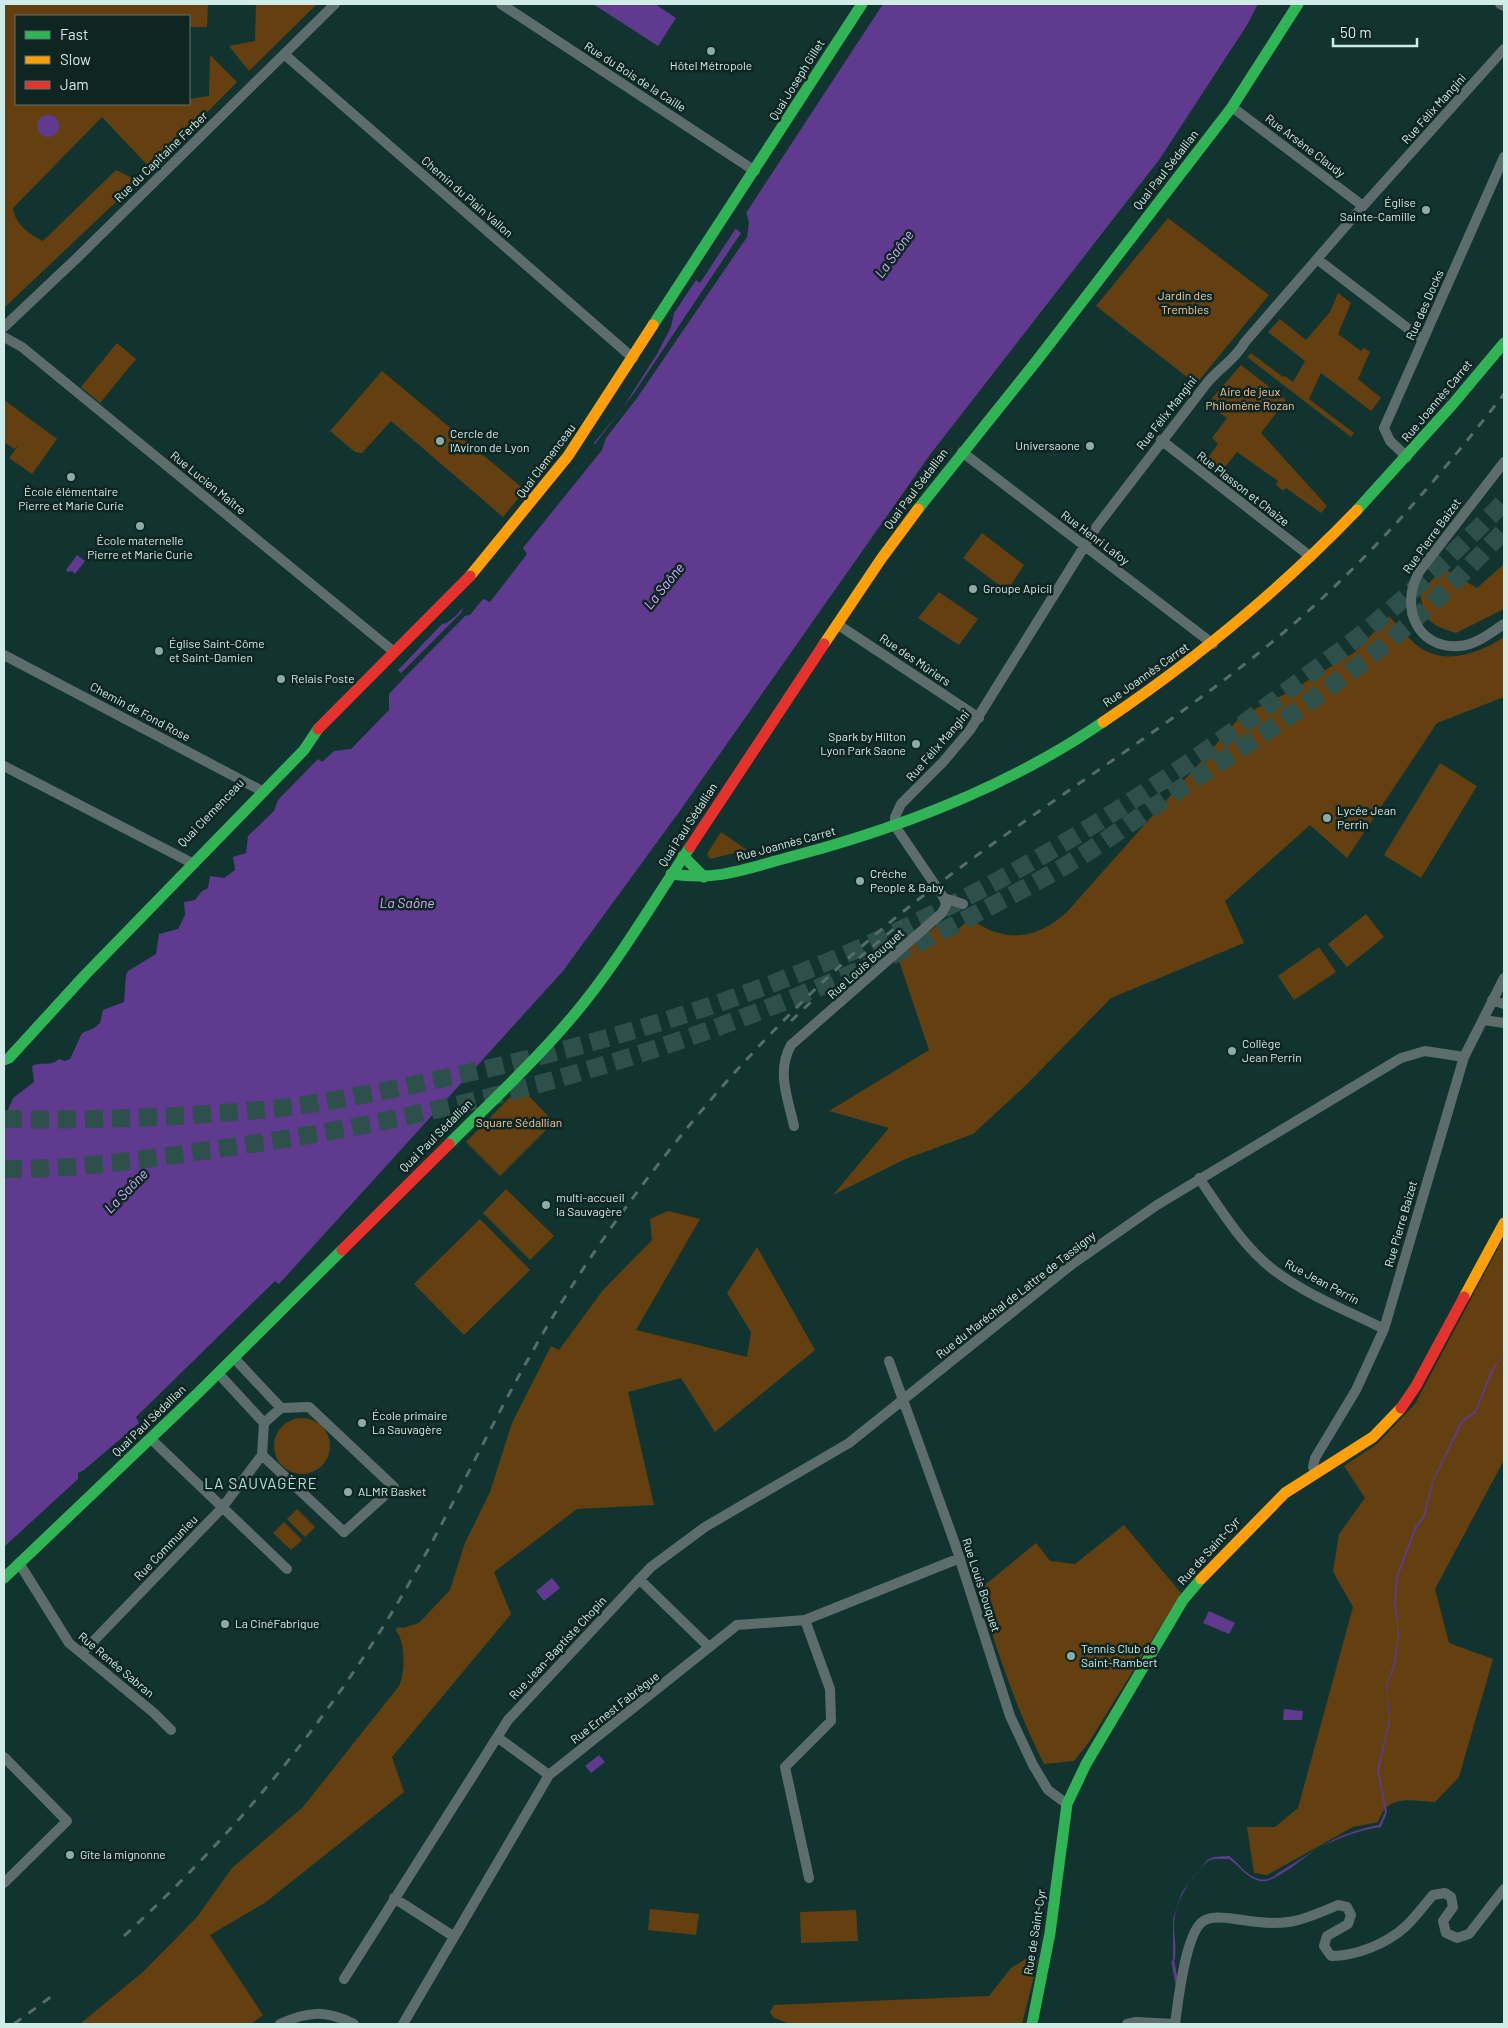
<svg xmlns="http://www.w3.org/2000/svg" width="1508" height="2028" font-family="Barlow,sans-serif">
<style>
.green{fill:#644010}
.water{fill:#5f3a8f}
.pier{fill:#113430}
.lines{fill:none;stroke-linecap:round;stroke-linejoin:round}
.stream{stroke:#5f3a8f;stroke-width:3}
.highway-tunnel{stroke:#2e504b;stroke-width:18;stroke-dasharray:18 9;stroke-linecap:butt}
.street{stroke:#5d6d6b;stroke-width:10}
.fast{stroke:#30b455;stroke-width:11}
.slow{stroke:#ff9f0a;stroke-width:11}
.jam{stroke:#e5322d;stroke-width:11}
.rail{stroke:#576c6a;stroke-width:3;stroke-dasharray:9 9;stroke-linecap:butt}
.poi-dot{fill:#8daca7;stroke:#0e2522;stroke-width:2}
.labels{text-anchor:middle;stroke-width:5;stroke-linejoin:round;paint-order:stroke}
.poi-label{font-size:12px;fill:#d0ece7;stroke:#0e2522;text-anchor:start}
.street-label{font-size:12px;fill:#d0ece7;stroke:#0e2522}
.park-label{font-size:12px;fill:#f5c9a2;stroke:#0e2522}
.water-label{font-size:14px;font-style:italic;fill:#d0b1fb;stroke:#0e2522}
.quarter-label{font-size:15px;letter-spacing:1px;fill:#ace6dc;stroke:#0e2522}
</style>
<rect width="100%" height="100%" fill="#113430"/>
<!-- green -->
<path class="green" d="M4,4H208L207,27H189V16H16V104H189V99L209,96L210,55L237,82L151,169L102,117L13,208C14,223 30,235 43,241L116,170L138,181L4,308Z
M256,4H317L249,71L229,46L255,41Z
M1168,218L1269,295L1196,384L1096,306Z
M1338,293L1351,303L1338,334L1361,351L1364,348L1370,352L1358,379L1381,398L1371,411L1321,373L1309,399L1354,433L1351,437L1247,357L1251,353L1283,377L1285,376L1293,382L1305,361L1268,332L1280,319L1306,340L1330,312Z
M117,343L136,359L100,403L81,387Z
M1241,365L1286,400L1261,433L1327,506L1321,513L1286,488L1283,491L1276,485L1278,481L1237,452L1221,472L1205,462L1218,444L1212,438L1227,418L1207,404Z
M382,371L525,490L503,517L391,421L362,453L355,452L330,431Z
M4,400L57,439L32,474L9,458L18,446L14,449L4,442Z
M982,533L1024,565L1007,591L963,558Z
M1504,564V609L1456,633C1429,624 1425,622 1420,593L1443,568L1477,588Z
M939,592L978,619L959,645L918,618Z
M1389,616C1397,625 1406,635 1415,644C1443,667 1478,654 1504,637V697L1437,723L1347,858L1310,825L1225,901L1244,943L1111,998L1025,1086L973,1134L903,1160L833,1195L889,1128L829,1111L929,1050L898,958L942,921L953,934L970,918C1004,944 1036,940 1067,912L1241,716L1289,692L1355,652Z
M1440,763L1477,786L1421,878L1384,855Z
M721,832L747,850L710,859L707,854Z
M1366,914L1384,937L1347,967L1328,944Z
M1319,947L1336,972L1294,1000L1278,976Z
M520,1087L554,1122L500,1176L466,1142Z
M506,1189L554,1236L530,1260L483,1213Z
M668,1211L700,1219L636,1330L747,1357L751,1332L727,1293L757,1247L815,1350L715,1432L681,1378L628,1392L654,1505L577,1509L494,1572L511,1614L392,1757L404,1792L266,1902L210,1935L263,2015L251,2024H80L144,1971L197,1917L232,1868L303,1807L399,1686C405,1674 406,1642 396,1631L397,1627L403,1628L419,1623L450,1590L465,1543L490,1492L512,1423L551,1346L559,1350L603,1290L652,1240L650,1219Z
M480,1219L530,1270L464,1335L414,1284Z
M1504,1237V1460L1435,1589L1449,1643L1493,1659L1459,1777L1435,1802C1410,1801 1388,1793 1378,1822L1353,1827L1267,1875L1254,1873L1247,1827H1275L1298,1808L1353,1607L1333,1572L1339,1534L1365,1498L1344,1466L1377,1444L1415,1404Z
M274 1446a28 28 0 1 1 56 0a28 28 0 1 1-56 0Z
M297,1509L315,1527L305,1537L287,1519Z
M284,1522L302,1540L291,1550L273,1533Z
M1124,1525L1181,1593L1089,1742L1074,1761L1044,1764C1016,1709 996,1649 979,1590L1036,1543L1050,1561L1075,1564Z
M650,1909L699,1914L696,1935L648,1930Z
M856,1910L858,1941L801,1943L800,1912Z
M1026,1959L1038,1960L1022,2024H790L774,2018L770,2012L774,2005L989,1996L1011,1968Z"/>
<!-- water -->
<path class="water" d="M593,4H655L676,18L658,46Z
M883,4H1258L1247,25L1159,160L929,456L679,812L563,971L279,1284L275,1281L136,1417L139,1423L84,1470L78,1473V1479L4,1547V1113L8,1110L13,1098L34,1082L32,1066C41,1061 51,1067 59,1059L65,1061L70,1059L82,1033L94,1028L100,1023L103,1010L124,1002L126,975L128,971L156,954L159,934L178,929L185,915L184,902L195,900L202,891L208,888L210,876L224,878L235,870L233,857L246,853L248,836L274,811L278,800L318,759L322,762L334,751L351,749L389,710V694L405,677L398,670L442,624C456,624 484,579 494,566L499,570L588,459L584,455L622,409L657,354L671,327L674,313L696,280L700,283Z
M37 126a11 11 0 1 1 22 0a11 11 0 1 1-22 0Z
M77,555L85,561L75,574L72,571L68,572L66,570Z
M1504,1353L1492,1373L1476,1413L1463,1422L1434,1480L1425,1517L1417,1527L1398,1577L1396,1603L1399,1635L1396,1662L1387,1686L1390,1720L1379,1771L1387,1812L1381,1827C1359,1830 1342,1837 1322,1846C1306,1854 1276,1884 1260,1881C1246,1878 1239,1865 1229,1859H1214L1208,1861C1191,1876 1174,1903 1174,1926C1174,1939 1178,1953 1173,1965V1919L1182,1892L1207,1860L1214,1857L1229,1856C1239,1863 1245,1875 1259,1879C1270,1882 1277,1873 1286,1868C1321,1847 1337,1833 1379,1825L1385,1812L1377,1770L1389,1719L1386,1686L1394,1662L1397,1641V1624L1394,1604L1396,1577L1415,1526L1423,1516L1433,1479L1461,1421L1475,1411L1490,1372Z
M552,1578L560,1588L544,1601L536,1591Z
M1209,1611L1235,1623L1229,1634L1203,1623Z
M1284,1709L1303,1711L1302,1720H1283Z
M599,1755L605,1762L591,1773L585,1766Z"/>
<!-- pier -->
<path class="pier" d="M746,211L749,223L747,237L637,398L606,438L602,450L523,548L527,554L490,602L483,599L470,615L465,616L405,677L401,673L461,613L466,601L494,566L499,570L588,459L584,455L593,443L595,444L634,393L741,233L735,228Z"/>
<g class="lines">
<!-- stream -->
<path class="stream" d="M1173,1962L1177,1985"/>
<!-- highway-tunnel -->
<path class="highway-tunnel" d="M4,1119C93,1121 183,1117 272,1109C338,1102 412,1085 477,1071C611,1041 742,1000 867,945C1021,877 1164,786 1296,684C1325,662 1355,641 1382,617C1425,581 1465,542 1504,502
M4,1169C84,1170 166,1156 245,1145C497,1109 744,1033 970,917C1004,899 1040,881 1073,861C1111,838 1147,811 1184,786C1259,737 1334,688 1402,630C1438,600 1471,564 1504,531"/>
<!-- street -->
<path class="street" d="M501,4L755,171
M1500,4L1504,6
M284,54L633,358
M1232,107L1363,206
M1317,259L1423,340
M4,327L80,255L335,4
M4,337L22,347L393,651
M1161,440L1311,557
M962,452L1213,644
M1407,457L1390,441L1384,428L1504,157
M1504,462L1419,572C1400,606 1416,649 1459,646C1476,645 1490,633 1504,624
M837,624L979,718
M4,655L264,792
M4,766L194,864
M944,898L963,904
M1492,1000L1504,1004
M1484,1020L1504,1023
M794,1126C788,1098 776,1072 791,1045L942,913L946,905L944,898L895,826V817L901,804L943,762L970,730L1097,526L1207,383C1219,368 1235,360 1245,342L1363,206L1504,49
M1199,1178C1221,1210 1243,1247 1275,1271C1307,1295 1348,1311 1384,1329
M234,1358L281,1408
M889,1361L955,1544L1010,1716L1033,1765L1048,1790L1067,1804
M218,1373L264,1423
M309,1407L394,1487L344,1532L262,1455L264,1423L281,1408Z
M151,1439L287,1569
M1316,1473L1313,1467L1315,1458L1356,1390L1384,1329L1464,1057L1504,978
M19,1563L69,1643L154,1713L171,1730
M639,1579L709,1647
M805,1620L830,1689L831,1721L785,1767L809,1878
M82,1653L221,1509L262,1455
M497,1737L549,1775
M4,1757L67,1821L4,1883
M394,1898L453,1936
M344,1979L508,1720L651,1567L705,1527L849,1443L1071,1265L1157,1205L1401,1058L1425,1051L1464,1057
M280,2024C308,2011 326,2010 354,2024
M403,2024L549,1775L737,1625L805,1620L960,1558
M1127,2024L1136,2022L1175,2024C1178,2002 1185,1936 1202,1922C1212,1914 1231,1919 1243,1920C1286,1927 1299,1922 1338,1905L1347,1907L1351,1915L1348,1924L1327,1936L1324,1946L1331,1956C1356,1956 1386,1944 1405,1927C1416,1917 1424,1905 1433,1895L1445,1893L1451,1897L1453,1907L1443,1921L1446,1933L1457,1938L1469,1934L1504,1889"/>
<!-- fast -->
<path class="fast" d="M653,325L862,4
M918,509L1038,359L1232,107L1298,4
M1357,510L1452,405L1504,343
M683,856L704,877
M671,874C719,881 745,869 790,857C901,828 1008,787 1103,722
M4,1060L9,1058L85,975L304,750L318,729
M449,1144C491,1102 535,1061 573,1016C617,964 652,903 690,847
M4,1578L198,1393L342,1250
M1032,2024L1050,1933L1067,1804L1086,1764L1183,1600L1201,1579"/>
<!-- slow -->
<path class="slow" d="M470,576L568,456L653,325
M824,644L881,559L918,509
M1103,722C1195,660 1280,590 1357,510
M1464,1297L1504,1223
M1201,1579L1285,1493L1373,1437L1401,1408"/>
<!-- jam -->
<path class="jam" d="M318,729L470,576
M690,847L824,644
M342,1250L449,1144
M1401,1408L1416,1386L1464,1297"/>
<!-- rail -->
<path class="rail" d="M859,958L901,923
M791,1021L816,997
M124,1936C226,1842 312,1741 386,1622C438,1539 478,1449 526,1363C582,1262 651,1168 727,1081C772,1031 818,984 869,940C999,828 1151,744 1283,633C1367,562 1437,480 1504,394
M14,2024L52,1996"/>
</g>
<!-- markers -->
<g class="poi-dot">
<circle cx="711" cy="51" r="5"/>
<circle cx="1426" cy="210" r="5"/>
<circle cx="440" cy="441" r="5"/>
<circle cx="1090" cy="446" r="5"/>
<circle cx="71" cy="477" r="5"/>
<circle cx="140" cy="526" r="5"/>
<circle cx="973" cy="589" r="5"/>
<circle cx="159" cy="651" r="5"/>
<circle cx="281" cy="679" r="5"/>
<circle cx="916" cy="744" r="5"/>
<circle cx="1327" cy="818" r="5"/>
<circle cx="860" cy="881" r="5"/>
<circle cx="1232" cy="1051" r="5"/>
<circle cx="546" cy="1205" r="5"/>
<circle cx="362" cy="1423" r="5"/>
<circle cx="348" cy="1492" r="5"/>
<circle cx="225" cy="1624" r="5"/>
<circle cx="1071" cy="1656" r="5"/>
<circle cx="70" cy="1855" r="5"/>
</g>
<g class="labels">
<!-- poi labels -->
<g class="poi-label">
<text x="711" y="70" text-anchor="middle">Hôtel Métropole</text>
<text x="1416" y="207" text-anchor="end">Église<tspan x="1416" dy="14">Sainte-Camille</tspan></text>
<text x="450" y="438">Cercle de<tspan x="450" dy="14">l'Aviron de Lyon</tspan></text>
<text x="1080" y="450" text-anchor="end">Universaone</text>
<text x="71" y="496" text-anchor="middle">École élémentaire<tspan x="71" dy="14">Pierre et Marie Curie</tspan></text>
<text x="140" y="545" text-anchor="middle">École maternelle<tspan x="140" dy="14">Pierre et Marie Curie</tspan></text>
<text x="983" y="593">Groupe Apicil</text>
<text x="169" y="648">Église Saint-Côme<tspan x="169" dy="14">et Saint-Damien</tspan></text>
<text x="291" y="683">Relais Poste</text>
<text x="906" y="741" text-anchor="end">Spark by Hilton<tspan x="906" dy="14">Lyon Park Saone</tspan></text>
<text x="1337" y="815">Lycée Jean<tspan x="1337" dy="14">Perrin</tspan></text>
<text x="870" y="878">Crèche<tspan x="870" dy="14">People &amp; Baby</tspan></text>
<text x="1242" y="1048">Collège<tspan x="1242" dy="14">Jean Perrin</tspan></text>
<text x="556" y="1202">multi-accueil<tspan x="556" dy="14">la Sauvagère</tspan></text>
<text x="372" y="1420">École primaire<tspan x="372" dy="14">La Sauvagère</tspan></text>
<text x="358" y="1496">ALMR Basket</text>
<text x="235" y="1628">La CinéFabrique</text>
<text x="1081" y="1653">Tennis Club de<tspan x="1081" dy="14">Saint-Rambert</tspan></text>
<text x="80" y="1859">Gîte la mignonne</text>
</g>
<!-- street labels -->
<g class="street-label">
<text transform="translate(635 77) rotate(33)" y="4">Rue du Bois de la Caille</text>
<text transform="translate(797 80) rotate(-58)" y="4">Quai Joseph Gillet</text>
<text transform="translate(1434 109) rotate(-48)" y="4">Rue Félix Mangini</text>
<text transform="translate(1305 146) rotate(37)" y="4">Rue Arsène Claudy</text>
<text transform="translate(161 157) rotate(-44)" y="4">Rue du Capitaine Ferber</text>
<text transform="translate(1166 170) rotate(-52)" y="4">Quai Paul Sédallian</text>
<text transform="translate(467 197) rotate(41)" y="4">Chemin du Plain Vallon</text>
<text transform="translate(1425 305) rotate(-66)" y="4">Rue des Docks</text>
<text transform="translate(1437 401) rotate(-50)" y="4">Rue Joannès Carret</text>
<text transform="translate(1167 413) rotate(-52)" y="4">Rue Félix Mangini</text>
<text transform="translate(546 461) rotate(-53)" y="4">Quai Clemenceau</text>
<text transform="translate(208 483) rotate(39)" y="4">Rue Lucien Maître</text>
<text transform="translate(916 489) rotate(-53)" y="4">Quai Paul Sédallian</text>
<text transform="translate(1243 489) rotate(38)" y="4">Rue Plasson et Chaize</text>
<text transform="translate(1432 536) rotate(-54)" y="4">Rue Pierre Baizet</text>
<text transform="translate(1095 538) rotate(37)" y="4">Rue Henri Lafoy</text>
<text transform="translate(915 660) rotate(34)" y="4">Rue des Mûriers</text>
<text transform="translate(1146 675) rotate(-35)" y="4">Rue Joannès Carret</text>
<text transform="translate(140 712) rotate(28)" y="4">Chemin de Fond Rose</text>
<text transform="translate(938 746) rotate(-49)" y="4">Rue Félix Mangini</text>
<text transform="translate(211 813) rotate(-46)" y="4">Quai Clemenceau</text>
<text transform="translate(688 825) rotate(-57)" y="4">Quai Paul Sédallian</text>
<text transform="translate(786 844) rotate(-15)" y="4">Rue Joannès Carret</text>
<text transform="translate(866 964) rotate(-42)" y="4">Rue Louis Bouquet</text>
<text transform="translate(436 1136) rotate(-45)" y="4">Quai Paul Sédallian</text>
<text transform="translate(1401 1224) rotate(-74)" y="4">Rue Pierre Baizet</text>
<text transform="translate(1322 1282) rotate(28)" y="4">Rue Jean Perrin</text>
<text transform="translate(1016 1295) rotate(-38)" y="4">Rue du Maréchal de Lattre de Tassigny</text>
<text transform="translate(149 1421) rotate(-44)" y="4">Quai Paul Sédallian</text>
<text transform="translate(166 1548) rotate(-46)" y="4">Rue Communieu</text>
<text transform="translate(1209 1551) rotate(-48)" y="4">Rue de Saint-Cyr</text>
<text transform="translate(981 1585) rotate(72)" y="4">Rue Louis Bouquet</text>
<text transform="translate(558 1648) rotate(-47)" y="4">Rue Jean-Baptiste Chopin</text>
<text transform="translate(116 1665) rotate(40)" y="4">Rue Renée Sabran</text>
<text transform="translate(615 1708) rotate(-38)" y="4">Rue Ernest Fabrègue</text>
<text transform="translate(1035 1932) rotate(-81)" y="4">Rue de Saint-Cyr</text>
</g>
<!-- park labels -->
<g class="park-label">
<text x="1185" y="300">Jardin des<tspan x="1185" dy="14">Trembles</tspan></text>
<text x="1250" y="396">Aire de jeux<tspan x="1250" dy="14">Philomène Rozan</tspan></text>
<text x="519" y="1127">Square Sédallian</text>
</g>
<!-- water labels -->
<g class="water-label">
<text transform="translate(894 254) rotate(-54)" y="5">La Saône</text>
<text transform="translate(664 586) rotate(-51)" y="5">La Saône</text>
<text x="407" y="908">La Saône</text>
<text transform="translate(126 1191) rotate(-46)" y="5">La Saône</text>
</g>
<!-- quarter labels -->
<g class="quarter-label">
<text x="261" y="1489">LA SAUVAGÈRE</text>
</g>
</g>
<!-- border -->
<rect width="1508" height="2028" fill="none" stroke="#d0ece7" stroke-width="10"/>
<!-- legend -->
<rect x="15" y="15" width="175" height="90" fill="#0e2522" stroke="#5c7571"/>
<rect x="25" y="31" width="25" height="8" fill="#30b455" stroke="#5c7571"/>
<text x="60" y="40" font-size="15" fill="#d0ece7">Fast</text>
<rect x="25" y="56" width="25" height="8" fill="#ff9f0a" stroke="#5c7571"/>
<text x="60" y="65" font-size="15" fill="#d0ece7">Slow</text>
<rect x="25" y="81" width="25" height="8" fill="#e5322d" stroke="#5c7571"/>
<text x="60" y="90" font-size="15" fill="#d0ece7">Jam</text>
<!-- scale -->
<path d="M1333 38v8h84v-8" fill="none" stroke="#d0ece7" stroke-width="2.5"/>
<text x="1340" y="38" font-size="15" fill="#d0ece7" stroke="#0e2522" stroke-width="4" paint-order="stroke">50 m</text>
</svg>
